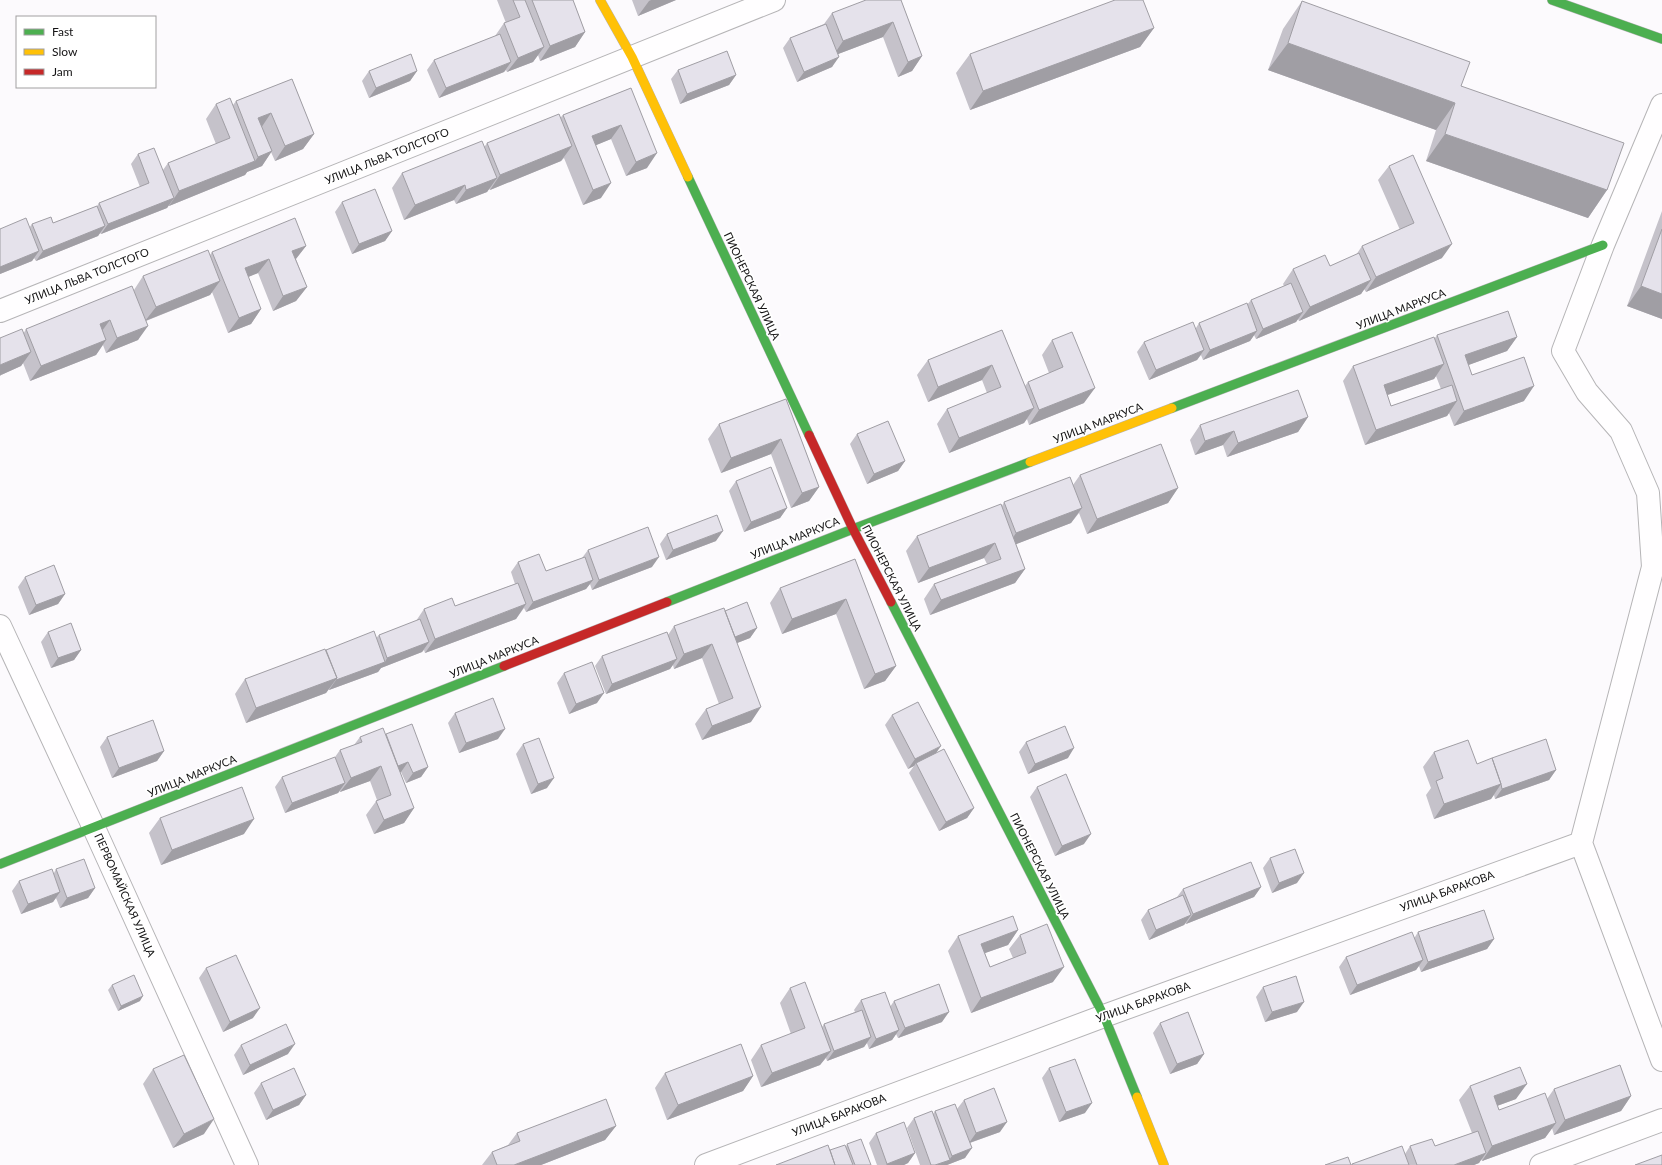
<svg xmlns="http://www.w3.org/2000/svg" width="1662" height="1165" font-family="Lato,sans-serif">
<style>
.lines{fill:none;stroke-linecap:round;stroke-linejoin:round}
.street-casing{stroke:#b6b5b7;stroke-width:24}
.fast-casing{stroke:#b6b5b7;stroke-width:10}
.slow-casing{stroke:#b6b5b7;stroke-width:10}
.jam-casing{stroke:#b6b5b7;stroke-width:10}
.street{stroke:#fffeff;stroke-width:22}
.fast{stroke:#4caf50;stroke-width:9}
.slow{stroke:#ffc107;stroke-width:9}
.jam{stroke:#c62828;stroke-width:9}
.wall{fill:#c5c2ca;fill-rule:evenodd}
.shaded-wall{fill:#a09ea4}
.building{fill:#e5e2eb;stroke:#a09ea4}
.labels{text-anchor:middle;stroke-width:3.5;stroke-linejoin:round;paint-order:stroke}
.street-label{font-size:11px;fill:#131213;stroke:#fff}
</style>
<rect width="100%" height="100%" fill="#fcfafd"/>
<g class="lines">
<!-- street casing -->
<g class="street-casing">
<path id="street" d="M1662,105L1603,245L1563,351L1587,392L1621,431L1648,493L1653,567L1581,843L1662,1060
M0,311L774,0
M0,626L94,828L247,1165
M706,1165L1104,1016L1581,843
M1541,1165L1662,1120"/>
</g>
<!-- fast casing -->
<g class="fast-casing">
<path id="fast" d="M1552,0L1662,39
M688,177L809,435
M1172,408L1603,245
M667,602L853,529L1030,462
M891,602L1104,1016L1137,1097
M0,864L504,666"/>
</g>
<!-- slow casing -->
<g class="slow-casing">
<path id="slow" d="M600,0L632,57L688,177
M1030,462L1172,408
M1137,1097L1164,1165"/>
</g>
<!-- jam casing -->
<g class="jam-casing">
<path id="jam" d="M809,435L853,529L891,602
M504,666L667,602"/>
</g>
<!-- street -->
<use href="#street" class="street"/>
<!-- fast -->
<use href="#fast" class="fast"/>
<!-- slow -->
<use href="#slow" class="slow"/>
<!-- jam -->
<use href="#jam" class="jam"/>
</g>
<!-- wall -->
<path class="wall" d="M497,0H573L585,32L575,47L540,61L538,55L533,62L507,72L506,70L504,72L439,98L427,70L434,60L495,36L504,23H506Z
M632,0H676L638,16Z
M901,0L922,56L912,71L898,77L883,37L838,54L832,67L797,82L783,48L790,38L824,24L832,13Z
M1302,1L1461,86L1607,190L1588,218L1426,161L1436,130L1268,70L1283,29Z
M1154,28L1140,47L970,110L956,73L970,54Z
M678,70L736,75L729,85L680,104L671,79Z
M369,71H417L410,81L369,98L362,81Z
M292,79L314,134L303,149L275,161L271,152L262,166L247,172L245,175L169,206V205L167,208L101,234L100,233L98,236L36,261L34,258L32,261L0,274V229L29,228L32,224L53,223L97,206L99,203L140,187L131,164L138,154L163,170L168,163L216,144L206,119L216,104L233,105L236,101Z
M631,88L647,168L626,176L611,139L596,145L601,198L583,205L564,158L561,161L490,190L489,189L487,192L456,204L454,200L404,220L392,188L402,173L485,146L487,143L560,118L563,115Z
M1389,166L1442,258L1366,292L1364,289L1361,294L1299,321L1298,319L1296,322L1256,339L1254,335L1250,341L1203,360L1201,355L1197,360L1149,380L1137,352L1144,342L1196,328L1199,323L1247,305L1251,300L1284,286L1283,284L1293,269L1330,266L1356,255L1362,246L1400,230L1378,180Z
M342,202L392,231L385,241L352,254L335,212Z
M1662,211V319L1627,306Z
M306,246L296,259L307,287L296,301L273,311L258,273L248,277L261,309L251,324L228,333L212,292L210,295L146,321L138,340L106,353L103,345L96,355L30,381L23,363L21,366L1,375L26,329L134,290L143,276L210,255L212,252Z
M1002,330L1025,386L1028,382L1049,373L1042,355L1052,340L1084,403L1029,425L1027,419L1024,423L949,453L937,424L947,409L987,393L982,380L928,402L917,375L928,360Z
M1437,335L1517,337L1507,351L1468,365L1472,375L1524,401L1454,426L1449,413L1447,416L1365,445L1343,381L1353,366L1435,338ZM1436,376L1441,389L1391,406L1387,395L1434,379Z
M786,399L819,487L809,501L791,508L771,454L721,473L708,439L719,424Z
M1308,417L1298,432L1227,457L1223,445L1195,455L1190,440L1200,425Z
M857,434L905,461L898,471L867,484L850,444Z
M1080,475L1178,488L1168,503L1087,534L1079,513L1071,523L1016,544L1025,569L1015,583L930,615L924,599L934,584L987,564L984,558L918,583L906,551L917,536L1002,506L1004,502L1073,485Z
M736,481L787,508L780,518L744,532L729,491Z
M667,534L716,541L666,560L660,544Z
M588,550L652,567L592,590L590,584L586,589L526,612L524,608L516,619L425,653L424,650L422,652L381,668L378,672L329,690V689L326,693L246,723L235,694L245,679L326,650L376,638L379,635L416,621L424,609L455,606L515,584L511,572L518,562L546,571L582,558Z
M855,559L896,666L885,681L864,689L836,614L782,634L770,603L780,588Z
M25,577L65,594L58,604L29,615L18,587Z
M725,611L757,628L750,638L737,643L751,722L702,740L695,724L706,709L719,704L702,658L674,669L673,665L670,669L606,694L595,666L602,656L668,635L674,626Z
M48,632L81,650L74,660L51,668L41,642Z
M564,673L597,703L569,714L557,683Z
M455,713L498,739L459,753L448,723Z
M892,715L936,753L974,808L967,818L939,831L909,773L914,766L908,769L885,725Z
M386,735L428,767L421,777L406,783L401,772H400L414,808L404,823L374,834L366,815L377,800L370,781L340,792V791L338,793L285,813L275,787L282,777L335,757L340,750L354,745L360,737Z
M107,737L164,751L157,761L112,778L100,747Z
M1026,742L1068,758L1028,774L1019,752Z
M523,744L547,788L531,794L516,754Z
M1434,752L1477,764L1556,770L1549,780L1495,799L1494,795L1491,799L1434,819L1426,795L1431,788L1423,767Z
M1037,787L1084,844L1055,856L1030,797Z
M160,818L244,834L161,865L149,833Z
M1270,858L1297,883L1272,893L1263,868Z
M56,869L95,888L88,898L60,908L56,898L53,902L21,914L12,891L19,881L54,873Z
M1261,887L1254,897L1186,924V923L1184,925L1149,940L1141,920L1148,910L1177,897L1183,889Z
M1018,930L1008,945L985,953L990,967L1013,958L1009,949L1020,935L1053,982L971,1013L948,951L958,936Z
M1418,932L1494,939L1487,949L1421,972L1419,966L1416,970L1350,995L1339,967L1346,957L1415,937Z
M206,968L253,1018L223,1032L199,978Z
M112,985L140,1001L118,1011L108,990Z
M1263,987L1297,1012L1265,1022L1256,997Z
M790,988L822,1027L824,1024L855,1012L854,1010L861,1000L890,1007L894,1001L942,1022L898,1038L896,1034L892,1040L869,1049L867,1043L864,1047L827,1061L826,1058L820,1065L761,1087L751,1060L761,1045L791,1034L780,1003Z
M1160,1023L1204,1054L1197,1064L1170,1074L1153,1033Z
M241,1045L288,1054L243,1075L234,1055Z
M1049,1068L1085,1113L1059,1122L1042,1078Z
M153,1069L204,1134L173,1148L143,1084Z
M665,1073L753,1076L743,1091L667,1120L655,1088Z
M261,1083L306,1095L299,1105L266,1120L254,1093Z
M1470,1086L1516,1099L1497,1106L1499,1110L1547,1099L1554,1089L1631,1096L1621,1111L1554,1135L1552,1128L1545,1138L1482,1161L1481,1159L1479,1163L1474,1165H1351L1352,1164L1405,1154L1410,1146H1435L1472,1133L1459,1100Z
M964,1100L1000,1132L970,1143L965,1158L947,1165H920L907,1128L914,1118L933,1114L935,1111L957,1109Z
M616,1126L605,1140L541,1165H482L492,1152L508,1145L517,1133Z
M876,1133L915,1153L908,1163L904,1165H877L869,1143Z
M847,1144L871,1165H776L846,1147Z"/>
<!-- shaded-wall -->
<path class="shaded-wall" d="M651,0H676L638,16L649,1Z
M893,22L883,37L833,56L843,41Z
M1154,28L1140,47L970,110L983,91Z
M585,32L575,47L540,61L550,46Z
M1288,43L1455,103L1436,130L1268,70Z
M544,47L533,62L507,72L518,58Z
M922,56L912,71L898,77L908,62Z
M839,57L832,67L797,82L804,72Z
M511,62L504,72L439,98L446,88Z
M417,71L410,81L369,98L376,88Z
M736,75L729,85L680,104L687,94Z
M271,113L261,128L248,133L258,118Z
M621,125L611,139L582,151L592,136Z
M314,134L303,149L275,161L285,146Z
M1445,134L1607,190L1588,218L1426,161Z
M572,146L561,161L490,190L500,175Z
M272,151L262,166L247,172L258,157Z
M657,153L647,168L626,176L636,162Z
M255,161L245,175L169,206L179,191Z
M497,178L487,192L456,204L466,190Z
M611,183L601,198L583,205L593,190Z
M465,185L454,200L404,220L415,205Z
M174,198L167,208L101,234L108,224Z
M105,226L98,236L36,261L43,251Z
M392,231L385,241L352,254L359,244Z
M1452,244L1442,258L1366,292L1376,277Z
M306,246L295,260L292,251Z
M39,251L32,261L0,274V267Z
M269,259L258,273L234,283L245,268Z
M1371,280L1361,294L1299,321L1310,307Z
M220,281L210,295L145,321L156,307Z
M1641,286L1662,294V319L1627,306Z
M307,287L296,301L273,311L283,296Z
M261,309L251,324L228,333L239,318Z
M1303,312L1296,322L1256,339L1263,329Z
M110,320L99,335L100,324Z
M148,326L138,340L106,353L117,338Z
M1257,331L1250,341L1203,360L1210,350Z
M1517,337L1507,351L1455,370L1465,355Z
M106,340L96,355L30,381L41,366Z
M1204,350L1197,360L1149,380L1156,370Z
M31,352L21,366L1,375L0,376V365Z
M1444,364L1434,379L1373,400L1384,385Z
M992,365L982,380L928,402L938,387Z
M1534,386L1524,401L1454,426L1464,411Z
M1095,388L1084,403L1029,425L1039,410Z
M1457,401L1447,416L1365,445L1376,430Z
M1034,408L1024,423L949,453L959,438Z
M1308,417L1298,432L1227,457L1238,443Z
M1234,431L1223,445L1195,455L1205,441Z
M781,439L771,454L721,473L731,458Z
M905,461L898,471L867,484L874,474Z
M819,487L809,501L791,508L802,493Z
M1178,488L1168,503L1087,534L1097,519Z
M787,508L780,518L744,532L751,522Z
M1082,508L1071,523L1006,548L1016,533Z
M723,531L716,541L666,560L673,550Z
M995,543L984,558L918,583L929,568Z
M659,557L652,567L592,590L599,580Z
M1025,569L1015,583L930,615L941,600Z
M593,580L586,589L526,612L533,602Z
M65,594L58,604L29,615L36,605Z
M846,599L836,614L782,634L792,619Z
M526,604L516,619L425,653L435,639Z
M757,628L750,638L727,647L734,637Z
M429,642L422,652L381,668L378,672L329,690L336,680L385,662L387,658Z
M712,644L702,658L674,669L684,654Z
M81,650L74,660L51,668L58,658Z
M677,659L670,669L606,694L612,684Z
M896,666L885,681L864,689L875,674Z
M337,678L326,693L246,723L256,708Z
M604,693L597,703L569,714L576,704Z
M761,707L751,722L702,740L712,726Z
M505,729L498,739L459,753L466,743Z
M941,746L934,756L916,763L914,766L908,769L915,759Z
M1074,748L1068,758L1028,774L1035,764Z
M164,751L157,761L112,778L119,768Z
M408,762L401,772L391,776L398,766Z
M381,766L370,781L340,792L351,778Z
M428,767L421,777L406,783L413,773Z
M1556,770L1549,780L1495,799L1502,789Z
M554,778L547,788L531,794L538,784Z
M345,783L338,793L285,813L292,803Z
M1501,784L1491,799L1434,819L1444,804Z
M414,808L404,823L374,834L384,820Z
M974,808L967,818L939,831L946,822Z
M254,819L244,834L161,865L172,850Z
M1091,834L1084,844L1055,856L1062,846Z
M1304,873L1297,883L1272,893L1279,883Z
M1261,887L1254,897L1186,924L1193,914Z
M95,888L88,898L60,908L67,898Z
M60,892L53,902L21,914L28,904Z
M1191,915L1184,925L1149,940L1156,930Z
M1018,930L1008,945L971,958L981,944Z
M1494,939L1487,949L1421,972L1428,962Z
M1423,960L1416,970L1350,995L1357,985Z
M1064,967L1053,982L971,1013L981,998Z
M143,996L140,1001L118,1011L121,1006Z
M1304,1002L1297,1012L1265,1022L1272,1012Z
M260,1008L253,1018L223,1032L230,1022Z
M949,1012L942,1022L898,1038L905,1028Z
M899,1030L892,1040L869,1049L876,1039Z
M871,1037L864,1047L827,1061L834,1051Z
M295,1044L288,1054L243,1075L250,1065Z
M831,1051L820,1065L761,1087L772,1073Z
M1204,1054L1197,1064L1170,1074L1177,1064Z
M753,1076L743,1091L667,1120L678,1105Z
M1527,1084L1516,1099L1483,1111L1494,1096Z
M306,1095L299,1105L266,1120L273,1110Z
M1631,1096L1621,1111L1554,1135L1565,1120Z
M1092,1103L1085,1113L1059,1122L1066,1112Z
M214,1119L204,1134L173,1148L184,1134Z
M1007,1122L1000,1132L969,1143L976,1133Z
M1556,1123L1545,1138L1482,1161L1492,1146Z
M616,1126L605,1140L541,1165H514Z
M972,1148L965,1158L947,1165H935L949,1160L952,1156Z
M915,1153L908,1163L904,1165H886L887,1164Z
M1486,1153L1479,1163L1474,1165H1454Z"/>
<!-- building -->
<path class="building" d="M513,0H525L544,47L518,58L504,23L520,17Z
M532,0H573L585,32L550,46Z
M866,0H901L922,56L908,62L893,22L843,41L832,13Z
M1115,0H1143L1154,28L983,91L970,54Z
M1302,1L1470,62L1461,86L1624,143L1607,190L1445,134L1455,103L1288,43Z
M826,24L839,57L804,72L790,38Z
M500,34L511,62L446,88L434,60Z
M727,51L736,75L687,94L678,70Z
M411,54L417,71L376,88L369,71Z
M292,79L314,134L285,146L271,113L258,118L272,151L258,157L236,101Z
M631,88L657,153L636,162L621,125L592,136L611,183L593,190L563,115Z
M230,98L255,161L179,191L168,163L230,138L216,104Z
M559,114L572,146L500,175L487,143Z
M482,141L497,178L466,190L465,185L415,205L402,173Z
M154,148L174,198L108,224L99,203L149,183L138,154Z
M1413,155L1452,244L1376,277L1362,246L1414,223L1389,166Z
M375,189L392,231L359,244L342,202Z
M97,206L105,226L43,251L32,224L51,217L53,223Z
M26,218L39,251L0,267V229Z
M295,218L306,246L292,251L307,287L283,296L269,259L245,268L261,309L239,318L212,252Z
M1662,229V294L1641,286Z
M208,250L220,281L156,307L143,276Z
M1359,253L1371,280L1310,307L1293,269L1325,255L1330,266Z
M1291,283L1303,312L1263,329L1251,300Z
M132,286L148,326L117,338L110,320L100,324L106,340L41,366L26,329Z
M1247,303L1257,331L1210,350L1199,323Z
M1508,311L1517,337L1465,355L1472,375L1524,357L1534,386L1464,411L1437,335Z
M1193,322L1204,350L1156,370L1144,342Z
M22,329L31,352L0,365V338Z
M1002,330L1034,408L959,438L947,409L1001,387L992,365L938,387L928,360Z
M1072,332L1095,388L1039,410L1028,382L1063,367L1052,340Z
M1434,337L1444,364L1384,385L1391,406L1452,385L1457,401L1376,430L1353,366Z
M1298,390L1308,417L1238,443L1234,431L1205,441L1200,425Z
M786,399L819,487L802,493L781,439L731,458L719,424Z
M888,421L905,461L874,474L857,434Z
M1161,444L1178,488L1097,519L1080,475Z
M771,467L787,508L751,522L736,481Z
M1070,477L1082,508L1016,533L1004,502Z
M1001,504L1025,569L941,600L934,584L1001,559L995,543L929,568L917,536Z
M717,515L723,531L673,550L667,534Z
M648,527L659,557L599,580L588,550Z
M539,554L546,571L585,557L593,580L533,602L518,562Z
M855,559L896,666L875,674L846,599L792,619L780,588Z
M54,565L65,594L36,605L25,577Z
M518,583L526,604L435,639L424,609L452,598L455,606Z
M747,602L757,628L735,637L725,611Z
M724,608L761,707L712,726L706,709L733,698L712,644L684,654L674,626Z
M420,619L429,642L387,658L379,635Z
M71,623L81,650L58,658L48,632Z
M374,631L385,662L336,680V679L337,678L326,650Z
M667,632L677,659L612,684L602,656Z
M325,649L337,678L256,708L245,679Z
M592,662L604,693L576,704L564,673Z
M493,698L505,729L466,743L455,713Z
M918,702L941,746L915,759L892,715Z
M153,720L164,751L119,768L107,737Z
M412,724L428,767L413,773L408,762L398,766L386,734Z
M1065,726L1074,748L1035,764L1026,742Z
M383,728L414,808L384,820L376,801L391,795L381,766L351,778L340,750L362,742L360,737Z
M539,738L554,778L538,784L523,744Z
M1546,739L1556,770L1502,789L1501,784L1492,758Z
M1468,740L1477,764L1492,758L1501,784L1444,804L1436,781L1443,778L1434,752Z
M944,749L974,808L946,822L916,763Z
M335,757L345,783L292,803L282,777Z
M1066,774L1091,834L1062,846L1037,787Z
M242,787L254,819L172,850L160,818Z
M1295,849L1304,873L1279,883L1270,858Z
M84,859L95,888L67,898L56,869Z
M1251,862L1261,887L1193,914L1183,889Z
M52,869L60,892L28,904L19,881Z
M1183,895L1191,915L1156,930L1148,910Z
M1484,910L1494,939L1428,962L1418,932Z
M1013,916L1018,930L981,944L990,967L1026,953L1020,935L1047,924L1064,967L981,998L958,936Z
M1412,932L1423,960L1357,985L1346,957Z
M236,955L260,1008L230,1022L206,968Z
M134,975L143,996L121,1006L112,985Z
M1296,976L1304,1002L1272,1012L1263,987Z
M805,982L831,1051L772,1073L761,1045L805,1028L790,988Z
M939,984L949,1012L905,1028L894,1001Z
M885,992L899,1030L876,1039L861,1000Z
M862,1010L871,1037L834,1051L824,1024Z
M1188,1012L1204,1054L1177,1064L1160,1023Z
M286,1024L295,1044L250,1065L241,1045Z
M741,1044L753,1076L678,1105L665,1073Z
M184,1055L214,1119L184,1134L153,1069Z
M1075,1059L1092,1103L1066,1112L1049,1068Z
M1620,1065L1631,1096L1565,1120L1554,1089Z
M1520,1067L1527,1084L1494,1096L1499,1110L1545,1093L1556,1123L1492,1146L1470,1086Z
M294,1068L306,1095L273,1110L261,1083Z
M994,1088L1007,1122L976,1133L964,1100Z
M606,1099L616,1126L514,1165H497L492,1152L520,1141L517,1133Z
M955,1104L972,1148L952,1156L935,1111Z
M932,1111L950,1160L935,1165H931L914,1118Z
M904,1122L915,1153L887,1164L876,1133Z
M1478,1131L1486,1153L1454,1165H1417L1410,1146L1432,1139L1435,1146Z
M861,1139L871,1165H855L847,1144Z
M828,1145L835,1165H776Z
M845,1145L853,1165H835L830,1150Z
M1402,1146L1409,1165H1352V1164Z
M1662,1155V1165H1635Z
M1348,1157L1351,1165H1325Z"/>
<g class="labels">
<!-- street labels -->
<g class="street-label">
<text transform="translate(387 156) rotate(-22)" y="4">УЛИЦА ЛЬВА ТОЛСТОГО</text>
<text transform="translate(87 276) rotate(-22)" y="4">УЛИЦА ЛЬВА ТОЛСТОГО</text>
<text transform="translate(752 286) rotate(65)" y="4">ПИОНЕРСКАЯ УЛИЦА</text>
<text transform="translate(1401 309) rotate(-21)" y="4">УЛИЦА МАРКУСА</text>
<text transform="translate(1098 423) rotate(-21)" y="4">УЛИЦА МАРКУСА</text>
<text transform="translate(795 538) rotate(-22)" y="4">УЛИЦА МАРКУСА</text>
<text transform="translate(892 578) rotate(63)" y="4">ПИОНЕРСКАЯ УЛИЦА</text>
<text transform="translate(494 657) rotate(-22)" y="4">УЛИЦА МАРКУСА</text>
<text transform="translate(192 776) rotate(-22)" y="4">УЛИЦА МАРКУСА</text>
<text transform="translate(1040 866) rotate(63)" y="4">ПИОНЕРСКАЯ УЛИЦА</text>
<text transform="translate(1447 891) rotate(-20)" y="4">УЛИЦА БАРАКОВА</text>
<text transform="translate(125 895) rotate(66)" y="4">ПЕРВОМАЙСКАЯ УЛИЦА</text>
<text transform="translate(1143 1002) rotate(-20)" y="4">УЛИЦА БАРАКОВА</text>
<text transform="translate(839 1115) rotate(-21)" y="4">УЛИЦА БАРАКОВА</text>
</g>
</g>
<!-- legend -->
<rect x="16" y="16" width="140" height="72" fill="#ffffff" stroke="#a1a0a1"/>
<rect x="24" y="29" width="20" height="6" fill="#4caf50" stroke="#a1a0a1"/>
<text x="52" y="36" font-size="12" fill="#131213">Fast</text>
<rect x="24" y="49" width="20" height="6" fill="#ffc107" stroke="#a1a0a1"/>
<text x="52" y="56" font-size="12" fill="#131213">Slow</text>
<rect x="24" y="69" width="20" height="6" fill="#c62828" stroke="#a1a0a1"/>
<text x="52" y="76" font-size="12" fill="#131213">Jam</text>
</svg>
